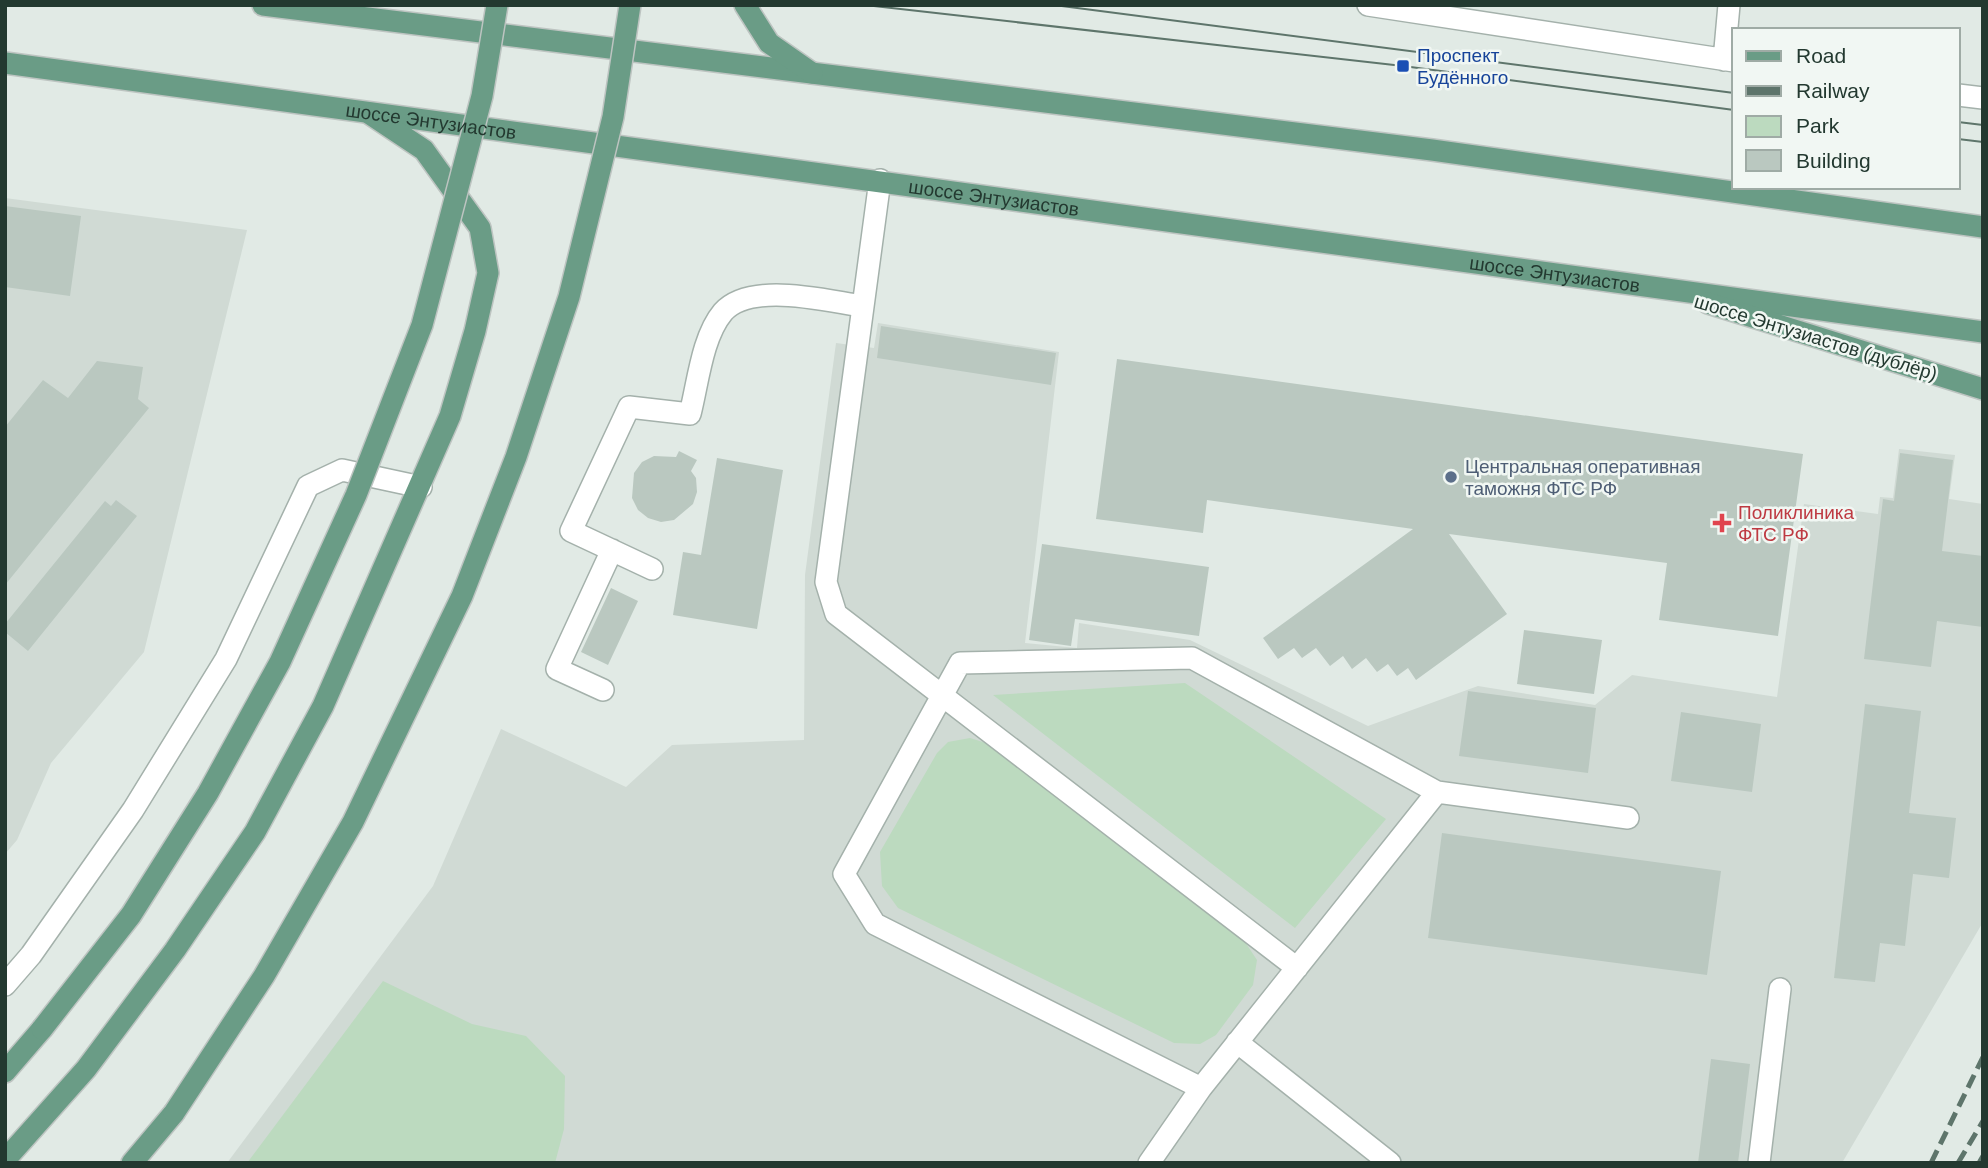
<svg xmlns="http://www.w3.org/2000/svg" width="1988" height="1168" font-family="Arial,sans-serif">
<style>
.built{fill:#d0dad4}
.green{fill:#bcdabf}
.building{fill:#bac8c0}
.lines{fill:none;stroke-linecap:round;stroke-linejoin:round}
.minor-casing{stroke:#a4b1ab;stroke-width:24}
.major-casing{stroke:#bdc4c1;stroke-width:24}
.minor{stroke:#fff;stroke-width:21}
.major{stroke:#6a9c86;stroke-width:21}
.tram{stroke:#5e756b;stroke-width:2}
.rail{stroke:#5e756b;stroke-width:5;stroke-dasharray:14 7;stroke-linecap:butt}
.major-bridge-casing{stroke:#bdc4c1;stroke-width:24;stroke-linecap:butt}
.major-bridge{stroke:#6a9c86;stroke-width:21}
.transit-dot{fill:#1a4fb4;stroke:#f1f7f3;stroke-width:2.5}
.service-dot{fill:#5c6f8a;stroke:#f1f7f3;stroke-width:2.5}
.health-dot{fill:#e0444e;stroke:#f1f7f3;stroke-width:2.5}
.labels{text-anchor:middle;stroke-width:5;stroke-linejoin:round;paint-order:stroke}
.transit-label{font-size:19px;fill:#164399;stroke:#f1f7f3;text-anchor:start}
.street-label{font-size:19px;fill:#233930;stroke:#f1f7f3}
.service-label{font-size:19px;fill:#4e5e75;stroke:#f1f7f3;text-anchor:start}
.health-label{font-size:19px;fill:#be3a42;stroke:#f1f7f3;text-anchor:start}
</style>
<rect width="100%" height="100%" fill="#e1eae5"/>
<!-- built -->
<path class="built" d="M5,198L247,230L144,652L51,763L17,840L5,854Z
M878,323L1059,352L1025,643L1077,648L1079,623L1190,640L1368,726L1478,686L1595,705L1632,675L1777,697L1804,504L1878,514L1880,497L1893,498L1899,449L1955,455L1949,499L1983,504V922L1842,1163H227L433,886L501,729L626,787L672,745L804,740L805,575L836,343L874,348Z"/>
<!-- green -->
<path class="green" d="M1185,683L1386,819L1295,928L993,695Z
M970,738L989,744L1241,936L1257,960L1253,985L1216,1035L1200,1044L1174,1043L898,908L882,886L880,852L937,753L948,742Z
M383,981L472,1024L526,1036L565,1076L564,1129L555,1163H247Z"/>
<!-- building -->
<path class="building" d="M5,206L81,216L70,296L5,287Z
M881,326L1056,353L1051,385L877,358Z
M1117,359L1803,454L1778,636L1659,620L1667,563L1449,534L1507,614L1416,680L1408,668L1397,676L1388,664L1377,672L1366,658L1352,669L1343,656L1330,666L1316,648L1302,658L1294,648L1278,659L1263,638L1413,529L1207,500L1203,533L1096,519Z
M97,361L143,367L138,399L149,408L5,585V427L43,380L68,398Z
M679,451L697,460L691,471L696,478L697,492L693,504L674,520L661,522L648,518L638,510L632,498L634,473L642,462L654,456L676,457Z
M1900,453L1953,460L1942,551L1983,556V627L1937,621L1931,667L1864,659L1883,499L1894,501Z
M717,458L783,470L757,629L673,615L683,552L701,555Z
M116,500L137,516L28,651L5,632V624L105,501L111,506Z
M1042,544L1209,567L1199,636L1075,619L1071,646L1029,640Z
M611,588L638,601L608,665L581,652Z
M1524,630L1602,640L1594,694L1517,684Z
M1468,691L1596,708L1588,773L1459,756Z
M1865,704L1921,711L1909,813L1956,818L1949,878L1913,874L1905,946L1880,943L1875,982L1834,978Z
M1681,712L1761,724L1752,792L1671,781Z
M1442,833L1721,871L1707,975L1428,938Z
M1711,1059L1750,1064L1738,1163H1698Z"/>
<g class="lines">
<!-- minor casing -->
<g class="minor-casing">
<path id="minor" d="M1368,5L1734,61
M1724,60L1729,5
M1958,95L1983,98
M880,180L826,582L836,614L1297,968
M652,569L571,531L629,407L690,414C698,383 702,337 723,312C751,281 826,301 863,306
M603,690L557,669L612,550
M1437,792L1192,658L960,663L844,874L875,924L1201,1088L1437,792L1628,818
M5,985L31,955L133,810L226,659L308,486L342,470L421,487
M1237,1042L1390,1163
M1149,1163L1201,1088
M1759,1163L1780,989"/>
</g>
<!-- major casing -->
<g class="major-casing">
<g id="major">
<path d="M263,5L1432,150L1983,227"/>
<path d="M745,5L769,43L812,73"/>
<path id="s1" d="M5,63L1983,332"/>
<path d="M1708,303L1983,389"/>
<path d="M5,1072L42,1029"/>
<path d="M5,1160L86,1069L175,950L255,832L323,706L450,416L475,331L488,273L480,228L424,150L370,114"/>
<path d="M132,1163L174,1113"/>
</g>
</g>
<!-- minor -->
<use href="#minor" class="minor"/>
<!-- major -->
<use href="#major" class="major"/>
<!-- tram -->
<path class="tram" d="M865,5L1403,66L1734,110
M1054,5L1734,93
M1958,122L1983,125
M1958,139L1983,142"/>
<!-- rail -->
<path class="rail" d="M1931,1163L1983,1057
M1958,1163L1983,1121
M1979,1163L1983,1156"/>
<!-- major-bridge casing -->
<g class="major-bridge-casing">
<path id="major-bridge" d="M42,1029L131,915L208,793L280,662L356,495L422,325L482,96L497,5
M174,1113L264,976L353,822L462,596L516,457L569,297L613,117L630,5"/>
</g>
<!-- major-bridge -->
<use href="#major-bridge" class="major-bridge"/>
</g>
<!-- markers -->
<rect class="transit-dot" x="1396" y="59" width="14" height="14" rx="3.5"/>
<circle class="service-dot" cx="1451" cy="477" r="7"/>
<path class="health-dot" d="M1718.5 512.5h7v7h7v7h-7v7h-7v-7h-7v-7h7z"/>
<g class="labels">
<!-- transit labels -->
<g class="transit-label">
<text x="1417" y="62">Проспект<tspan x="1417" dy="22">Будённого</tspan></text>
</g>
<!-- street labels -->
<g class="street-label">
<text dy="7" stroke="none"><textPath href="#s1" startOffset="430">шоссе Энтузиастов</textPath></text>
<text dy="7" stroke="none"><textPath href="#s1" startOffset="998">шоссе Энтузиастов</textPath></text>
<text dy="7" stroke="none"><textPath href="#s1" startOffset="1564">шоссе Энтузиастов</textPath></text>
<text transform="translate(1816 337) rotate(17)" y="7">шоссе Энтузиастов (дублёр)</text>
</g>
<!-- service labels -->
<g class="service-label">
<text x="1465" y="473">Центральная оперативная<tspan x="1465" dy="22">таможня ФТС РФ</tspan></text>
</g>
<!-- health labels -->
<g class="health-label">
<text x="1738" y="519">Поликлиника<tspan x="1738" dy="22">ФТС РФ</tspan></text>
</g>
</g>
<!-- border -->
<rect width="1988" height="1168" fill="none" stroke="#233930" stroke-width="14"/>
<!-- legend -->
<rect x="1732" y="28" width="228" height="161" fill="#f1f7f3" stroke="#9faba5" stroke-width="2"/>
<rect x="1746" y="51" width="35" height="10" fill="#6a9c86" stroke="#9faba5" stroke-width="2"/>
<text x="1796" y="63" font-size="21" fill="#233930">Road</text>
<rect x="1746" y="86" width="35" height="10" fill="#5e756b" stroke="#9faba5" stroke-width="2"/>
<text x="1796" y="98" font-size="21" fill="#233930">Railway</text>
<rect x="1746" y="116" width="35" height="21" fill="#bcdabf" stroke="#9faba5" stroke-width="2"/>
<text x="1796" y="133" font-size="21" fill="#233930">Park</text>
<rect x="1746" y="150" width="35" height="21" fill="#bac8c0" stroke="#9faba5" stroke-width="2"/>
<text x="1796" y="168" font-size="21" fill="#233930">Building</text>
</svg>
